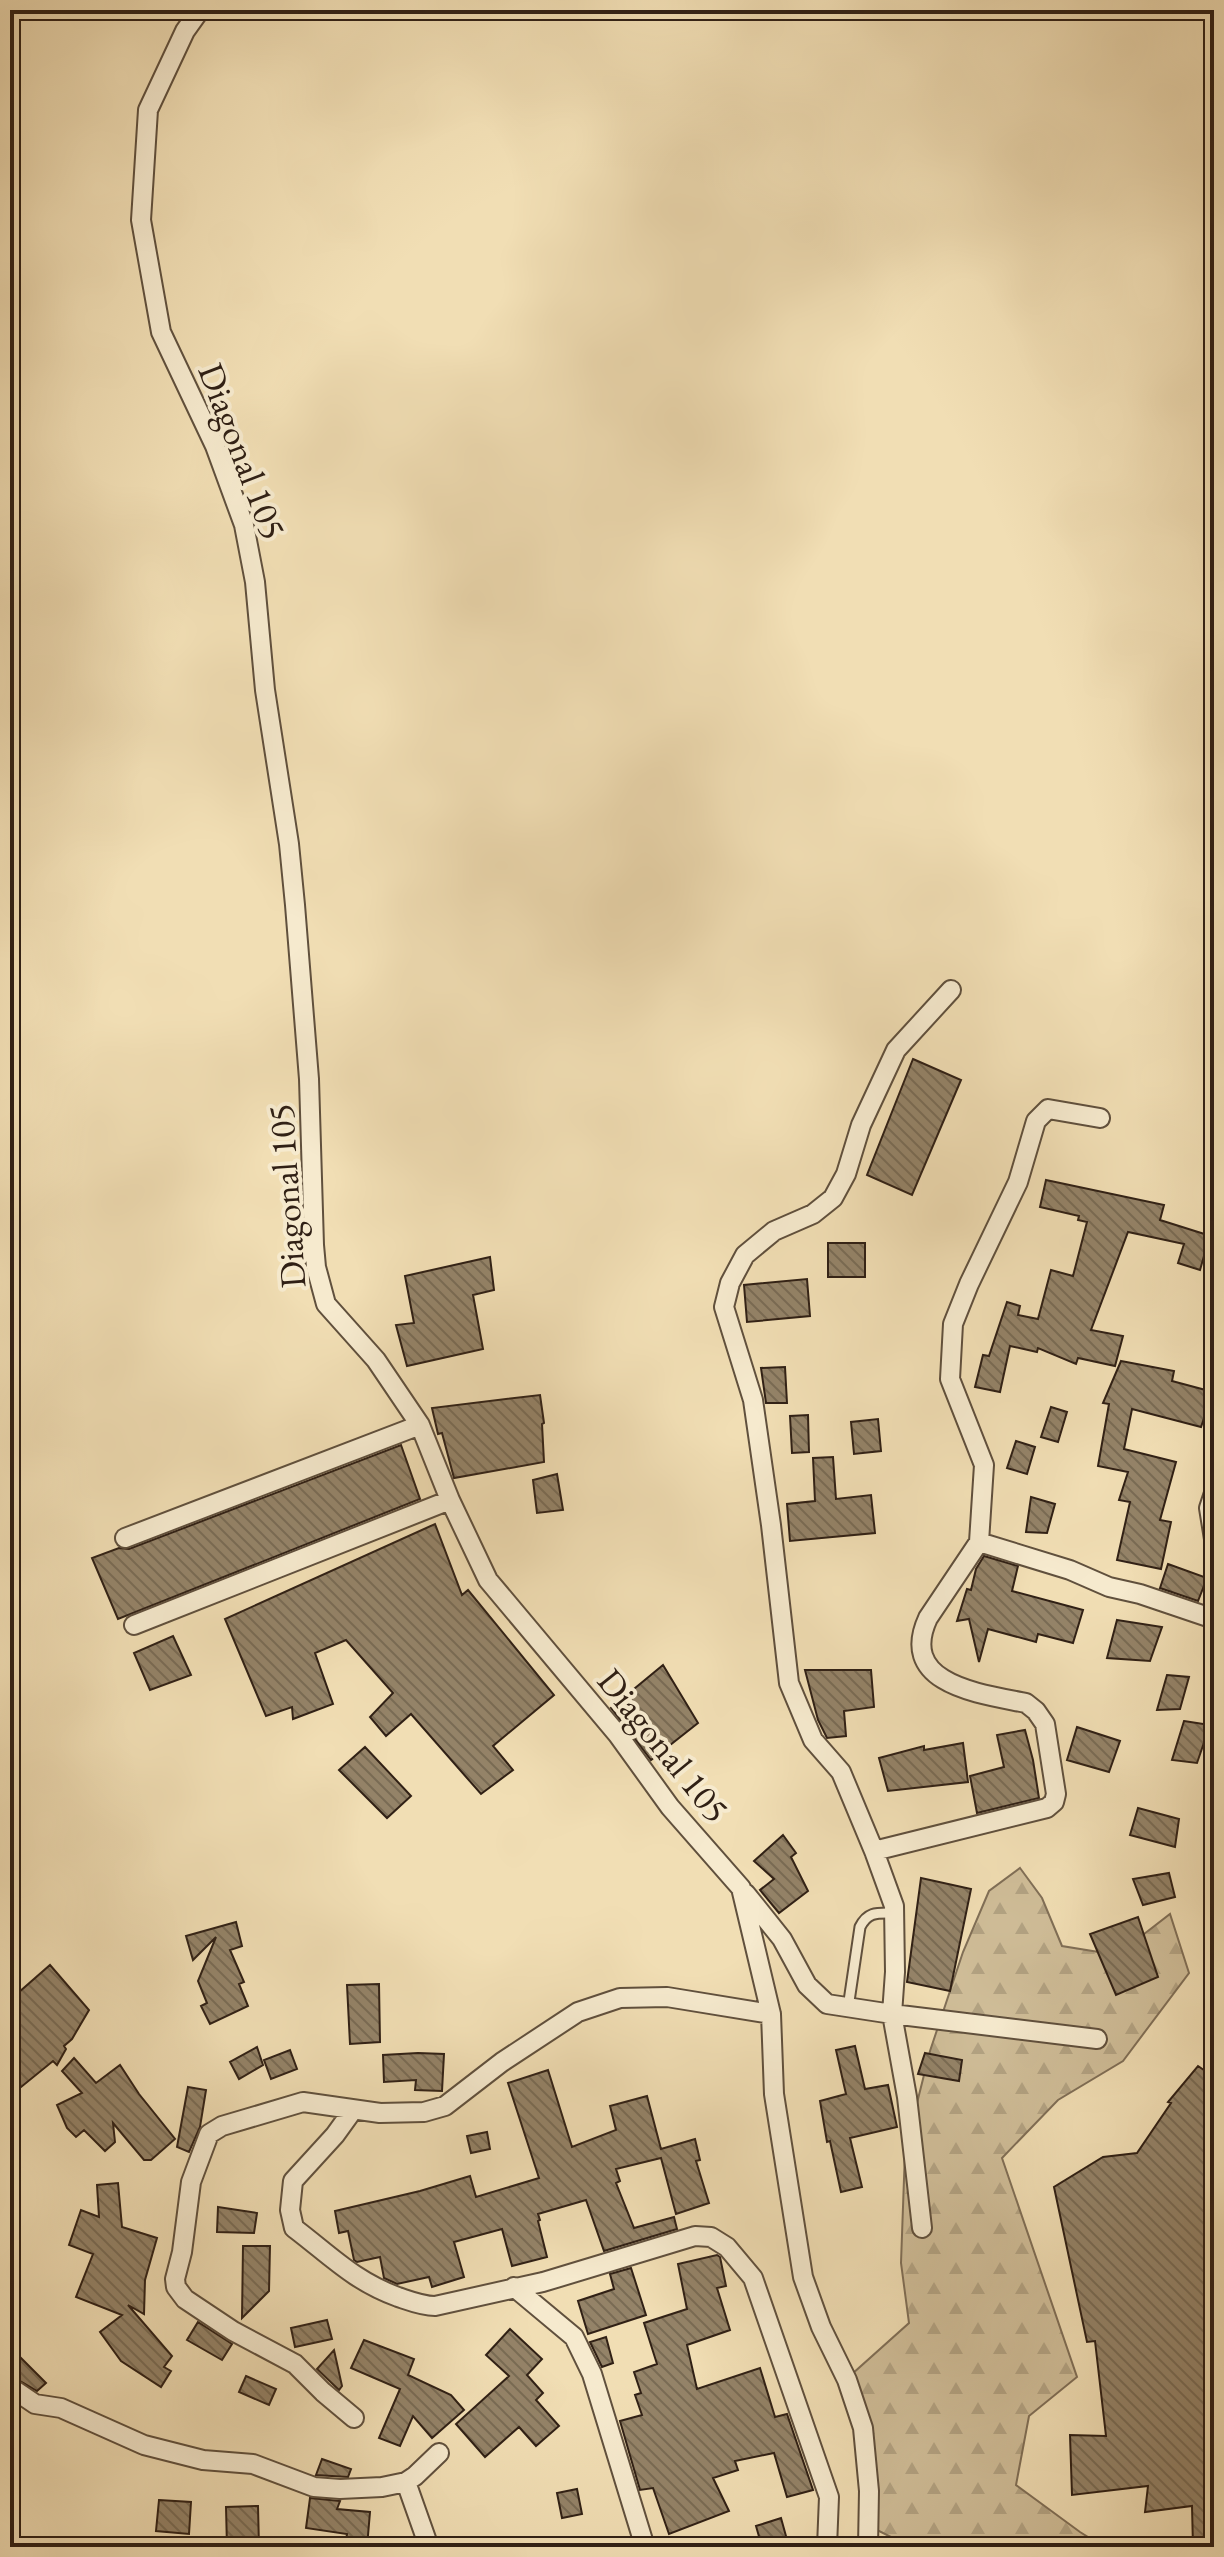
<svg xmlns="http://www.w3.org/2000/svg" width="1224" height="2557" font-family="'EB Garamond',serif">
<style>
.forest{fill:url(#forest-firs);stroke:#806f57;stroke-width:2}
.building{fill:url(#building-back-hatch);stroke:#302015;stroke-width:2}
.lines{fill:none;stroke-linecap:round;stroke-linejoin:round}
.lane-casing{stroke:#60503d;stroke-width:13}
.street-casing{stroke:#60503d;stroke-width:22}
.lane{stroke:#f6eace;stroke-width:9}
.street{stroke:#f6eace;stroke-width:18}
.labels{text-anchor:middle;stroke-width:8;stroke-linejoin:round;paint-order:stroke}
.street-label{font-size:36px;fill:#302015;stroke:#f6eace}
</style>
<defs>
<pattern id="forest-firs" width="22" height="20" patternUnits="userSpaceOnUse" patternTransform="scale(2)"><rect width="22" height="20" fill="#d0be99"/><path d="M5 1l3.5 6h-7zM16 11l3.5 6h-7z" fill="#b3a383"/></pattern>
<pattern id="building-back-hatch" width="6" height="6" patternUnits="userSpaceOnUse" patternTransform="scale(2)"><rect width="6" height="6" fill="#948368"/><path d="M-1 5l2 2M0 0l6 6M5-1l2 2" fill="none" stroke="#796b54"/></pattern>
</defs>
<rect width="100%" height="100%" fill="#f1deb4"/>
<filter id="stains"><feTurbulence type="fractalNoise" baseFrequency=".0025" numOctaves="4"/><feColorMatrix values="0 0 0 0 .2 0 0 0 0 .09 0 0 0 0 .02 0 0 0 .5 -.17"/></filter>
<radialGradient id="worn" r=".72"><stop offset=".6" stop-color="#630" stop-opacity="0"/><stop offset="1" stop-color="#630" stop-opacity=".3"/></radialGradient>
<!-- forest -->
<path class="forest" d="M1020,1868L1042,1898L1062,1946L1117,1955L1170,1914L1189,1973L1123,2061L1058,2100L1002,2158L1077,2377L1029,2416L1016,2485L1080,2532L1104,2547H911L873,2528L851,2375L909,2323L901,2263L905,2151L930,2051L963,1952L989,1891Z"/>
<!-- building -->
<path class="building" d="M913,1059L961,1080L912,1195L867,1175Z
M1046,1180L1164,1205L1160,1220L1214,1237V1250L1206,1249L1200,1270L1178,1263L1184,1244L1128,1232L1091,1330L1123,1336L1115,1366L1078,1358L1076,1364L1038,1348L1037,1352L1010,1346L1000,1392L975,1387L983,1355L989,1356L1007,1302L1020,1306L1018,1315L1038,1319L1051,1270L1073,1276L1087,1222L1078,1220L1079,1216L1040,1207Z
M828,1243H865V1277H828Z
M490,1257L494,1290L473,1295L483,1349L407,1366L396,1325L414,1323L405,1276Z
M807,1279L810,1316L747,1322L744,1285Z
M1121,1361L1174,1371L1172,1381L1213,1392L1201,1427L1132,1409L1124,1449L1176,1462L1160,1520L1171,1522L1161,1569L1117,1560L1130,1502L1119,1500L1128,1472L1098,1466L1109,1404L1103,1403Z
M785,1367L787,1403H766L761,1368Z
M540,1395L544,1423L542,1424L544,1462L454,1478L442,1433L438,1434L432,1408Z
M1051,1407L1067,1412L1058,1442L1041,1437Z
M808,1415L809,1452L792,1453L790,1416Z
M878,1419L881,1451L854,1454L851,1422Z
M1016,1441L1035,1447L1027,1474L1007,1468Z
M401,1445L420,1499L118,1619L92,1558L119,1548L129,1549Z
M833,1457L836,1499L871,1495L875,1533L790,1541L787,1504L815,1501L813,1458Z
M557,1474L563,1510L537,1513L533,1480Z
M1031,1497L1055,1504L1047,1533L1026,1532Z
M435,1524L462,1595L468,1590L554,1695L493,1746L513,1770L481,1794L411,1714L386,1736L370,1717L393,1693L346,1640L315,1653L333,1704L293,1719L292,1707L266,1716L225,1619Z
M984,1556L1018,1566L1012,1591L1083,1610L1073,1643L1038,1634L1036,1642L988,1629L979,1662L969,1619L957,1621L967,1589L971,1590L976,1569Z
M1168,1564L1207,1578L1198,1601L1160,1588Z
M1117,1620L1162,1627L1150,1661L1107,1658Z
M173,1636L191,1675L150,1690L134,1653Z
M663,1665L698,1723L651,1760L611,1708Z
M805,1670H871L874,1707L844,1711L846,1736L827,1738L818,1720Z
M1167,1675L1189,1677L1180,1709L1157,1710Z
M1184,1721L1210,1725L1197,1763L1172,1760Z
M1077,1727L1120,1741L1109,1772L1067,1760Z
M1025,1730L1033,1760L1039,1798L977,1813L970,1776L1004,1767L997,1735Z
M963,1743L968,1782L888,1791L879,1758L924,1746V1750Z
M365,1747L411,1796L387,1818L339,1770Z
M1138,1808L1179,1819L1175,1847L1130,1835Z
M783,1835L796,1853L791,1857L808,1891L779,1913L760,1890L774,1879L754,1861Z
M1169,1873L1175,1897L1143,1905L1133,1879Z
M921,1878L971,1889L950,1991L907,1982Z
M1138,1917L1158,1977L1116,1995L1090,1934Z
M236,1922L242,1946L230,1950L244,1982L239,1984L248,2006L210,2024L201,2006L207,2003L198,1981L216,1937L193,1960L186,1936Z
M50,1965L89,2010L72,2039L64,2046L66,2049L57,2065L53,2061L10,2096V2000Z
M379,1984L380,2042L350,2044L347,1985Z
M855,2046L865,2089L888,2085L897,2127L850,2138L862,2187L841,2192L830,2141L827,2142L820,2101L846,2094L836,2050Z
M257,2047L263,2065L239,2079L230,2062Z
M290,2050L297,2069L271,2079L264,2060Z
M418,2053L444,2054L442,2091L415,2090L416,2080L384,2082L383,2055Z
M925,2053L962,2060L959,2081L918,2074Z
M74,2058L96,2083L120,2065L139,2094L175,2139L151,2160H144L113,2123L115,2142L105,2151L84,2130L76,2137L67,2128L57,2105L82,2093L62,2071Z
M1198,2066L1214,2077V2547H1193L1192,2506L1145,2512L1148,2486L1072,2495L1070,2435L1106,2436L1095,2341L1087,2342L1054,2187L1103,2157L1137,2153L1171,2103L1168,2102Z
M548,2070L572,2147L616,2130L610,2106L647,2096L661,2149L695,2139L700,2160L696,2161L709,2203L676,2214L661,2158L616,2169L620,2181L616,2183L634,2228L674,2217L677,2229L604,2251L586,2200L538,2214L540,2220L538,2221L547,2257L512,2266L502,2229L454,2242L464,2277L432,2287L429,2277L397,2284L384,2278L380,2257L357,2262L354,2260L348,2231L339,2233L335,2211L420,2191L470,2176L476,2197L539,2178L508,2083Z
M188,2087L206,2090L200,2127L189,2152L177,2147Z
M487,2132L490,2149L471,2153L467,2136Z
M118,2183L122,2227L157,2238L145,2280L144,2314L128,2305L172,2356L164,2367L171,2371L161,2387L121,2361L100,2332L122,2315L76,2297L93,2254L69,2245L81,2210L99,2217L97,2185Z
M218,2207L257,2213L254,2233L217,2232Z
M243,2246H270L269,2291L242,2318Z
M717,2255L720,2257L726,2286L717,2288L730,2330L687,2345L697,2389L760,2368L775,2417L787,2414L813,2490L787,2497L774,2453L735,2461L738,2470L713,2478L729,2511L669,2534L653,2488L640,2490L620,2421L642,2415L635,2395L641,2393L634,2372L657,2364L644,2323L687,2309L678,2264Z
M631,2268L646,2315L588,2334L578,2301L614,2289L610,2274Z
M327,2320L332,2339L295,2347L291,2328Z
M198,2322L232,2344L222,2360L187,2340Z
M510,2329L542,2359L527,2375L543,2393L536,2400L559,2426L536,2446L519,2427L485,2457L456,2424L509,2376L486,2355Z
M606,2337L613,2363L602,2367L590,2342Z
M364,2340L414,2359L408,2375L451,2395L464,2410L432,2438L413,2416L400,2446L379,2438L400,2389L351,2368Z
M10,2347L46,2383L37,2391L10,2375Z
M334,2350L342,2386L339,2390L317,2369Z
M246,2376L276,2389L269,2405L239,2392Z
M322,2459L351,2469L348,2477L316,2475Z
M577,2489L582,2514L562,2518L557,2493Z
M310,2498L340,2501L337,2509L370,2512L367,2547H345L347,2534L306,2528Z
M159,2500L191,2502L189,2534L156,2531Z
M258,2506L259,2547H227L226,2507Z
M781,2518L789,2547H762L756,2526Z"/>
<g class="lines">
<!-- lane casing -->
<g class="lane-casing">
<path id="lane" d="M848,2008L860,1927C868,1911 878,1913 894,1913"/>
</g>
<!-- street casing -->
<g class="street-casing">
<path id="street" d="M200,10L185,31L148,110L141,220L161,332L215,446L244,525L255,582L265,690L289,844L295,905L309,1079L314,1245L316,1267L326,1304L376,1360L420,1425L450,1500L488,1580L618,1735L670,1807L741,1888L771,2014L774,2094L803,2277L821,2327L847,2380L863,2428L869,2491L868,2547
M1100,1118L1048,1109L1036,1121L1018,1182L969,1284L953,1324L950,1379L984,1465L979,1542L1070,1570L1109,1587L1140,1594L1214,1619
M1214,1493L1209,1508L1214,1539
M125,1538L420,1425
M134,1625L450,1500
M874,1851L1047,1808L1054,1802L1056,1794L1045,1724L1036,1711L1026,1703C982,1694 897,1685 928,1618L979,1542
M746,1894L782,1939L807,1985L827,2004L892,2014L895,1972L894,1906L874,1851L841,1772L813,1740L789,1683L771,1525L753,1400L724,1307L730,1283L745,1255L774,1231L813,1214L833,1198L846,1174L861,1125L896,1050L951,990
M353,2110L335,2135L293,2181L290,2210L294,2228C331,2256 354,2281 398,2297C410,2301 422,2306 435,2306L543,2282L695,2236L711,2237L727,2247L753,2278L829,2497L827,2547
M922,2228L907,2097L892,2014L1097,2039
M514,2287L574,2337L592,2374L645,2547
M10,2387L35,2404L61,2408L144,2445L203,2460L253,2464L314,2487L340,2489L382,2487L406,2482L429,2547
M354,2418L323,2392L295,2364L233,2331L185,2299L176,2287L175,2279L182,2252L191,2182L209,2134L222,2126L303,2102L380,2113L424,2112L445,2106L502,2062L578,2012L620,1998L667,1997L771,2014
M406,2482L415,2476L439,2453"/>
</g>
<!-- lane -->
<use href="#lane" class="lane"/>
<!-- street -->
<use href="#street" class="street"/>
</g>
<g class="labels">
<!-- street labels -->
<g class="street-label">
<text transform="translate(243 451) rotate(69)" y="13">Diagonal 105</text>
<text transform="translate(286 1196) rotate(-94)" y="13">Diagonal 105</text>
<text transform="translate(664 1745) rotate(51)" y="13">Diagonal 105</text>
</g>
</g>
<!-- margin -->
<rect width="1224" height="2557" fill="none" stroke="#f1deb4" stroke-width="40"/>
<rect x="12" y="12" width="1200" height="2533" fill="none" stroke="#302015" stroke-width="4"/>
<rect x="20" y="20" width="1184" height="2517" fill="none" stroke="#302015" stroke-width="2"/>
<rect width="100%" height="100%" filter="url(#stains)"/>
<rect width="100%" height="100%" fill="url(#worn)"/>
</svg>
